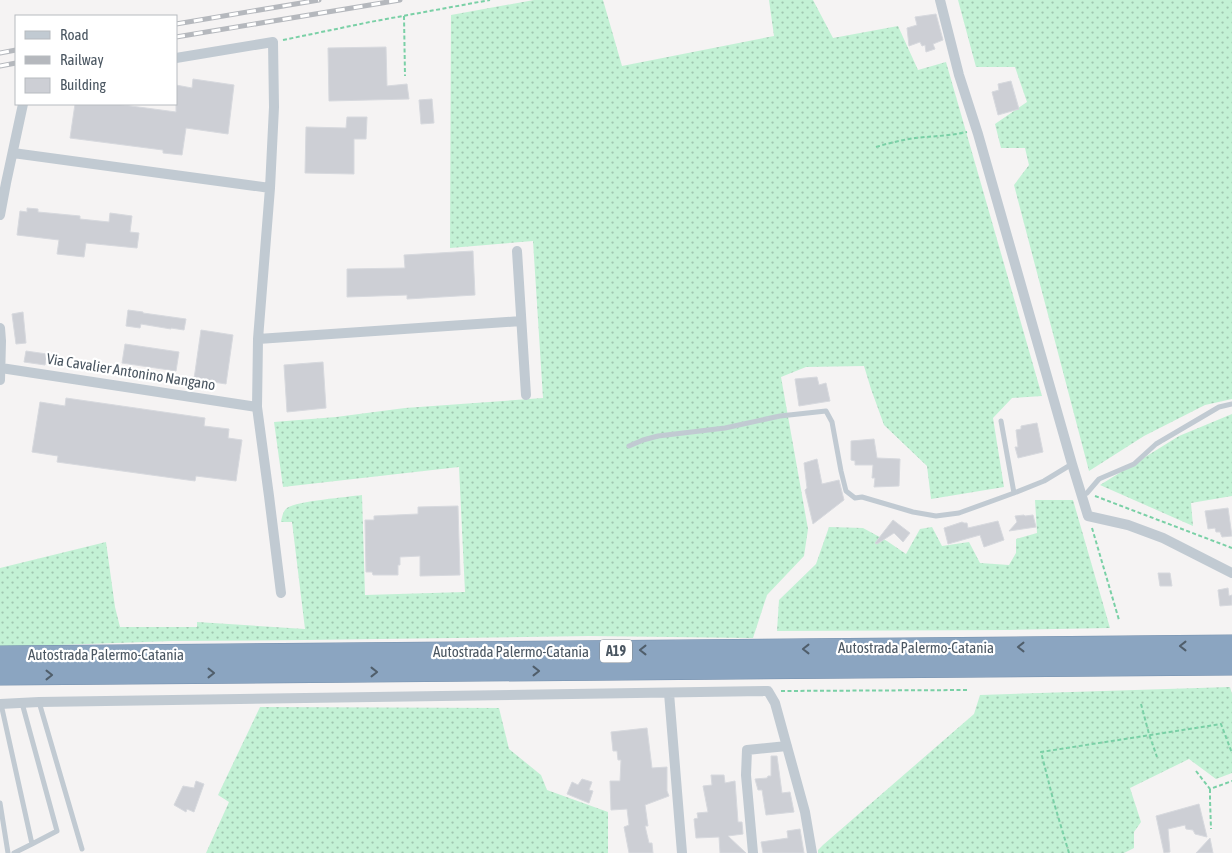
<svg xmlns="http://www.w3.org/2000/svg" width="1232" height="853" font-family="'Asap Condensed',sans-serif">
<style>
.grass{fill:url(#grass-dots)}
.building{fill:#cdcfd5;stroke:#d7d9de}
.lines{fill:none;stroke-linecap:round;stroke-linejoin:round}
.highway-casing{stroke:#7690ad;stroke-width:21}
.path{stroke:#7ad0a6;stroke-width:2;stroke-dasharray:4 2.5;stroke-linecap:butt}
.lane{stroke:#c1cad2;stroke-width:5}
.street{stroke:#c1cad2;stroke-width:10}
.highway{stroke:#8ba5c1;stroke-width:20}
.rail-casing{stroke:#b5b8bd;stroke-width:5}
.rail{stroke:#fff;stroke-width:3;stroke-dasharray:9;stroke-linecap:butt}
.oneway{stroke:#505e6b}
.labels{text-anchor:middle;stroke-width:4.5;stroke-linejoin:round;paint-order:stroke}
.shield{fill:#fff;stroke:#808990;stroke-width:1}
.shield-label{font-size:14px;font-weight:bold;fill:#4a5661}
.street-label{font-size:15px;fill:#4a5661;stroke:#fff}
</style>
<defs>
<pattern id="grass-dots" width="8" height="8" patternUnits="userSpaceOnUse" patternTransform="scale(1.25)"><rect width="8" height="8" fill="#c3f1d5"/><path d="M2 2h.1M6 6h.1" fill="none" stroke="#a0c6b0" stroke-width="1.8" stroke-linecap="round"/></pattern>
</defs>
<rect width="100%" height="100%" fill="#f5f3f3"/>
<!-- grass -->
<path class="grass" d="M534,0H603L622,66L774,36L769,0H813L833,38L898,26L918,70L946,62L1042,396L1012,398L993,418L1004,487L931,499L927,466L884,425L871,389L864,366L806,367L781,377L808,529L804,556L767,595L753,638L590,636L306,640L173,641L0,647V568L106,542L115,607L120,627H197V622L305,629L292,522H281C282,517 283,511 287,508C297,501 348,497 362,495L365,595L465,592L459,467L283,487L274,422L336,417L405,408L543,398L533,241L450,248L451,15Z
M958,0H1232V399L1205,405L1144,436L1089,471L1014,185L1029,165L1025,148H1001L995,124L1027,102L1015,67H976Z
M1232,414V496L1191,503L1193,526L1100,485L1179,436Z
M1035,500H1073L1110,628L1009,630L777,631L779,600L816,564L829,527L863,528L887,541L906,554L920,529L932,527L942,546L969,542L980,563L1009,565L1016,553V539L1037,533Z
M1230,687L1232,694V773L1216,779L1189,759L1130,788L1141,822L1134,832V848L1124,853H818V850L823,845L974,714L980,695Z
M260,707L499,708L509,749L541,775L547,790L608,812V853H206L229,802L218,795Z"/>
<!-- building -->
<path class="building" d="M936,14L943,40L933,44L935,49L926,52L925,45L922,46L920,42L909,46L907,28L917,25L915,17Z
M386,47L387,86L407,84L409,99L329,101L328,48Z
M193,79L234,85L228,134L186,128L182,155L163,153V150L70,138L75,104H116L176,112V85L192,88Z
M1011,81L1019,109L998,115L992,92L999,90L998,84Z
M432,99L434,123L421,124L419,100Z
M347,117H367L366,139H354V174L305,173L306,127L346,128Z
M27,208L38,209V212L80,216V219L109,222L110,213L132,216L130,232L139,233L137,248L86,243L84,257L57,254L59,240L17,235L20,211L27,212Z
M473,251L475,295L407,299V295L347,297V269L405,268L404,255Z
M128,310L143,312V313L186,319L184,330L171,328V329L141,324L140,328L126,326Z
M23,312L26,343L16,344L12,314Z
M201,330L233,335L226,384L194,379Z
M125,344L179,352L176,371L122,363Z
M26,351L47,354L45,365L24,362Z
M323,362L326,408L287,412L284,365Z
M817,377L819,385L826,383L830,401L799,406L795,379Z
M66,398L205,418L204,426L229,429L228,438L242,440L236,481L196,476L195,481L57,462L58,456L32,452L40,402L65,406Z
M1037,423L1043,452L1018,458L1015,447H1018L1016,430L1021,429V426Z
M874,439L877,458L900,459L899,486L874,487L875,478H872L873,465H855V461L851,460V441Z
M817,459L822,484L839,480L844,500L813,524L805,490L807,488L804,463Z
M458,506L460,575L420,576V556L400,557V565H398V575H373L372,572H366L365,520H374V516L418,514V507Z
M1228,508L1232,536L1222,537L1220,532H1216L1215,528L1208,529L1205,511Z
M1024,515L1025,516L1033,515L1036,527L1009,531L1017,522L1015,516Z
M893,520L910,533L903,542L894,533L877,544L875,543Z
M998,521L1004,540L984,547L980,535L948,544L944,528L962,522L964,523H967L968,528Z
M1158,573H1170L1172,586H1160Z
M1228,588L1229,596L1232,595V605L1220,606L1218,590Z
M647,728L652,768L667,767V791L669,796L645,805L648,826H645L649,843H652L653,853H629L624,827L629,825L627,809L611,810L610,781H620L621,760H618L617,751H613L611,732Z
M771,756H777L782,793L790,792L794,812L766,815L762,790H758L755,779L767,778L768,776H771Z
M711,775H724L725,783L735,781L738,822H742L743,834L728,836L746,853H720L719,837L696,838L694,819L698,818L697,813L708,812L703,786L712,785Z
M582,779L592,782L589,790L593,791L589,803L567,794L572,782L578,785Z
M196,781L204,784L194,812L187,809L186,812L174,805L183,786L194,788Z
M1199,804L1207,837L1195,834L1193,830L1186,829L1185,825L1168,829L1170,852L1164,853L1156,816Z
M800,829L804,853H763L761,842L788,838L787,831Z
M1210,838L1213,853H1196Z"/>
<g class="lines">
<!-- highway casing -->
<g class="highway-casing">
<path id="highway" d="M0,656L1232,645
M0,675L1232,665"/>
</g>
<!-- path -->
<path class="path" d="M404,16L405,76
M283,40L370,22L490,0
M876,147C889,143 902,140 915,138C933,136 950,136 967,132
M1095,496L1232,548
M1092,528L1119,620
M781,691L968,690
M1141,704L1149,734L1157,757
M1196,771L1210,789L1232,781
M1210,789V800L1211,829
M1069,853L1054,803L1041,752L1221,724L1232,753"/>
<!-- lane -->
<path class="lane" d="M1001,421L1014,493
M629,446L643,440L658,436L725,428L780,416L826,411L832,422L841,471L846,491L855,498L862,497L913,512L936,516L959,513L1014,493L1044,481L1072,464
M1087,493L1099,479L1134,464L1156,444L1219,407L1232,404
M39,702L82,849
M1,704L32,844L57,831L22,703
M0,803L8,853
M14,853L32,844"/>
<!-- street -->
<path class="street" d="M940,0L959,75L978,134L1072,464L1088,516L1128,525L1163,538L1232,573
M176,58L273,42L274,107L270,188L258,339L257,407L269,496L281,593
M13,153L270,188
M0,215L6,183L23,104
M517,251L526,395
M0,328L1,341L0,380
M258,339L521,321
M1,368L257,407
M669,693L682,853
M0,704L39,702L768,691L775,703L805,812L812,853
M753,853L746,775L747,750L787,746"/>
<!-- highway -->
<use href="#highway" class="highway"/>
<!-- rail casing -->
<g class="rail-casing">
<path id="rail" d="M176,24L319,0
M176,37L400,0
M0,53L16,50
M0,66L16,63"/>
</g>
<!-- rail -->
<use href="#rail" class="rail"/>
</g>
<!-- one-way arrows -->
<defs><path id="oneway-chevron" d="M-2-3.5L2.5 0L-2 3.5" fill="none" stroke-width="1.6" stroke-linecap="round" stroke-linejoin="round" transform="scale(1.25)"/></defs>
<g class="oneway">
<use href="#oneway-chevron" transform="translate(1183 646) rotate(180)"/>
<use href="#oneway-chevron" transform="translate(1021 647) rotate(180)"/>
<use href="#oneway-chevron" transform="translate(806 649) rotate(180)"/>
<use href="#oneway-chevron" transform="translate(643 650) rotate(180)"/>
<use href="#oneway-chevron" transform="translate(536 671)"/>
<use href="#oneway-chevron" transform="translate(374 672)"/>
<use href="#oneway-chevron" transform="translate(211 673)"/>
<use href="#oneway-chevron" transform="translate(49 675)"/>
</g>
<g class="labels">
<!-- shield labels -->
<rect class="shield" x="600" y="639.5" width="32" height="23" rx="4"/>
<g class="shield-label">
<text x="616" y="656">A19</text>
</g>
<!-- street labels -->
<g class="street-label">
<text transform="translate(131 372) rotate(9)" y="5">Via Cavalier Antonino Nangano</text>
<text x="916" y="653">Autostrada Palermo-Catania</text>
<text x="511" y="657">Autostrada Palermo-Catania</text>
<text x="106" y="660">Autostrada Palermo-Catania</text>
</g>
</g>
<!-- legend -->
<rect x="15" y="15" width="162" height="90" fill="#ffffff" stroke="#b7bbc0"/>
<rect x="25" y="31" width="25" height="8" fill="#c1cad2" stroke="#b7bbc0"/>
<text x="60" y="40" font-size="15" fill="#4a5661">Road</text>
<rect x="25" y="56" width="25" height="8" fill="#b5b8bd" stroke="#b7bbc0"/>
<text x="60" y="65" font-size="15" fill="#4a5661">Railway</text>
<rect x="25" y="78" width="25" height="15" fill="#cdcfd5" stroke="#b7bbc0"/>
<text x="60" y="90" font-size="15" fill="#4a5661">Building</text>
</svg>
